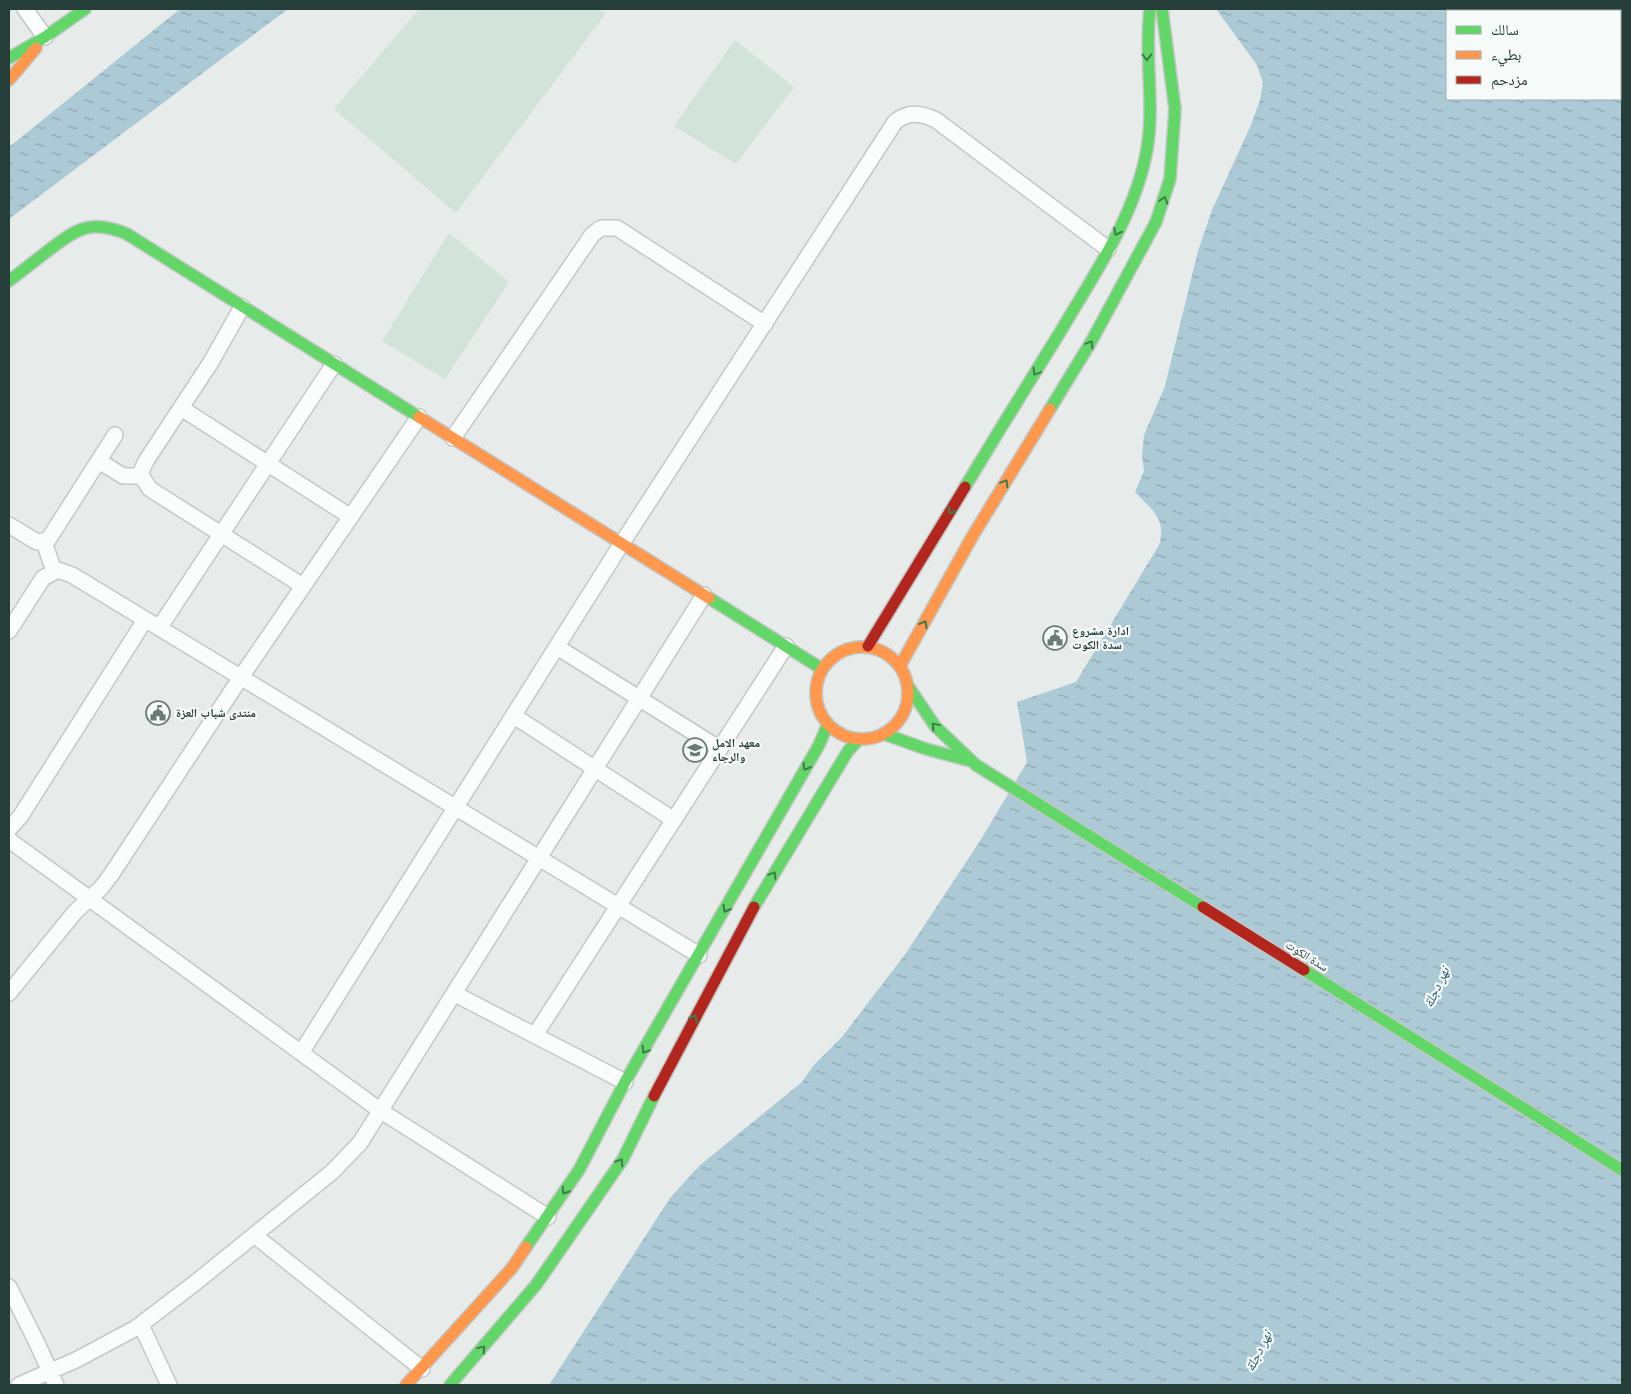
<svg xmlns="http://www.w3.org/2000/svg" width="1631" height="1394" font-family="Montserrat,'Noto Naskh Arabic',sans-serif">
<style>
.pitch{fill:#d2e3da}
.water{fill:url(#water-ripples);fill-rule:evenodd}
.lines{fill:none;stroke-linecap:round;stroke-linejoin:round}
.street-casing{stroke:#c4c8c7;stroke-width:18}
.fast-casing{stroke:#c1c7c5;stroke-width:14}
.slow-casing{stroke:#c1c7c5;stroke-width:14}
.jam-casing{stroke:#c1c7c5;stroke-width:14}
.street{stroke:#fbfcfc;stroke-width:15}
.fast{stroke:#63d668;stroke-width:11}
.slow{stroke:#ff974d;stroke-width:11}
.jam{stroke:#b3261e;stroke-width:11}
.oneway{stroke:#3e7b4c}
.labels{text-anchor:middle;stroke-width:4.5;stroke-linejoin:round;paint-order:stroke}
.poi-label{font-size:12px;font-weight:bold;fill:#263e3a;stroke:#f6faf8;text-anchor:start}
.street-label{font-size:12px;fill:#263e3a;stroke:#f6faf8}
.water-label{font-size:14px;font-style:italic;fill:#255d75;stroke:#f6faf8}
</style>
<defs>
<pattern id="water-ripples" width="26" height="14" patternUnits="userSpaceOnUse" patternTransform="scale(1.25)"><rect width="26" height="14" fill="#accad6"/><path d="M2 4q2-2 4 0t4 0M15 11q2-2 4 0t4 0" fill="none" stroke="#8ca5af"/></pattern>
</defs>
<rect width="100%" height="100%" fill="#e7ebea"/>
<!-- pitch -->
<path class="pitch" d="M419,9H599L606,13L456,213L334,109Z
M735,40L794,87L736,164L674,126Z
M449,233L509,282L445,379L382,341Z"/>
<!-- water -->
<path class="water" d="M180,9H288L9,219V147Z
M1216,9H1622V1385H549L670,1198L699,1166L802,1082L813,1066L842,1037L906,953L980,841L1027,762L1017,702L1076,682L1159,545C1167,519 1152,510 1135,492L1144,471L1142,456L1144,435L1165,386L1198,251L1212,210L1251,125L1260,100L1263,83L1257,65ZM1447,11H1620V99H1447Z"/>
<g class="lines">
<!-- street casing -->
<g class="street-casing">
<path id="street" d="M25,9L45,37
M242,307L211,362L146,461L140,474L150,489L303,586
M181,408L351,517
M453,438L592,235L601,228H617L765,324
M99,461L123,476H141
M9,525L37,542L48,540L115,435
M44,542L54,571
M159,628L334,364
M9,631L43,578L58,570L72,575L699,955
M557,647L720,749
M514,716L674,820
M9,829L20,817L145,620
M9,840L381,1111L548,1217
M9,993L75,912L101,888L111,875L241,677L419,417
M455,994L625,1082
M535,1035L786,646
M301,1053L622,543L895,122C908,111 921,113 936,120L1108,249
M254,1235L422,1369
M9,1287L37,1343L56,1385
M141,1325L169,1385
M19,1385L76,1360L136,1328L195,1283L332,1172L360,1143L704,595"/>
</g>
<!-- fast casing -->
<g class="fast-casing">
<path id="fast" d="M9,58L45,37L85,9
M9,281C22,271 36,260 49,250C77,228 92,219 127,234L419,417
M1050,409L1091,342L1156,222L1170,179L1175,109L1162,9
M965,487C997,434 1029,382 1062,329C1095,273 1136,214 1147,149C1155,103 1144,55 1150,9
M709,598L822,669
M908,686L935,726L976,765L1203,907
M884,734L926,749L967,760
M754,907L848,751L859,739
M1304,970L1622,1170
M526,1247L579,1170L625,1082L819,745L828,724
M450,1385L536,1285L623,1159L654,1096"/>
</g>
<!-- slow casing -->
<g class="slow-casing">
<path id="slow" d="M9,80L36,48
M419,417L709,598
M816 693a46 46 0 1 1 92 0a46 46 0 1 1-92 0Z
M900,666L972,537L1050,409
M406,1385L512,1268L526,1247"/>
</g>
<!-- jam casing -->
<g class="jam-casing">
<path id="jam" d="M868,646L965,487
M1203,907L1304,970
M654,1096L754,907"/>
</g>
<!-- street -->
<use href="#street" class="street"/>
<!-- fast -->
<use href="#fast" class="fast"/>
<!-- slow -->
<use href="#slow" class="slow"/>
<!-- jam -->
<use href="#jam" class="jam"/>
</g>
<!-- one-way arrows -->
<defs><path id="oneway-chevron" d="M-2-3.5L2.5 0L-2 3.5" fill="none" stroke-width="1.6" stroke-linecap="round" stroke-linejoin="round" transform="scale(1.25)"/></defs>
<g class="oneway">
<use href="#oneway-chevron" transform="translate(1147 57) rotate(89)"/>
<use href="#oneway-chevron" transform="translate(1164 200) rotate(-72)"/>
<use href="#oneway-chevron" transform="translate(1117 232) rotate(117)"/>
<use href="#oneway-chevron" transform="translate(1090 344) rotate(-59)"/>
<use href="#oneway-chevron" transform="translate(1036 372) rotate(121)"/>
<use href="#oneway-chevron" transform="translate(1005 483) rotate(-59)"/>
<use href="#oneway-chevron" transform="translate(951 511) rotate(121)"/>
<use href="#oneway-chevron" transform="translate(924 624) rotate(-61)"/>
<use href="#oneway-chevron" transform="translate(935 726) rotate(-130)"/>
<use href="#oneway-chevron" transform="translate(806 767) rotate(120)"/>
<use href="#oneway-chevron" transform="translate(773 875) rotate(-59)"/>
<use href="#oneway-chevron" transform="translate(726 909) rotate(120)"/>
<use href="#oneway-chevron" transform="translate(694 1018) rotate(-62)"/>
<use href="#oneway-chevron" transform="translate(645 1050) rotate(122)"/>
<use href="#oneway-chevron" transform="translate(620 1162) rotate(-57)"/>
<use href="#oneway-chevron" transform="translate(565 1191) rotate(123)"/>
<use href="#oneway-chevron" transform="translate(482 1349) rotate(-50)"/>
</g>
<!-- icons -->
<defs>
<g id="civic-ring" transform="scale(1.25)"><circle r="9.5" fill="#f6faf8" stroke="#6a7b78" stroke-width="1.5"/><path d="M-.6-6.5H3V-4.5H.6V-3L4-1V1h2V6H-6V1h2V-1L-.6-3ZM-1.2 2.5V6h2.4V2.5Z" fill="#6a7b78"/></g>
<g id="university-ring" transform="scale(1.25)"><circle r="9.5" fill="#f6faf8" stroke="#6a7b78" stroke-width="1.5"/><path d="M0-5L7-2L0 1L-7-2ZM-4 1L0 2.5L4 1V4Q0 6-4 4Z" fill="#6a7b78"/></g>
</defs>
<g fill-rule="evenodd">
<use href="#civic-ring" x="1055" y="638"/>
<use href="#civic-ring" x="158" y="713"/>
<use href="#university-ring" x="695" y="750"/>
</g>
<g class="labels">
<!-- poi labels -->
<g class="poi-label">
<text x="1072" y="635">ادارة مشروع<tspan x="1072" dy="14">سدة الكوت</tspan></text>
<text x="176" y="717">منتدى شباب العزة</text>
<text x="712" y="747">معهد الامل<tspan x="712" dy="14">والرجاء</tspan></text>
</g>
<!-- street labels -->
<g class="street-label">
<text transform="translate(1307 956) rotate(32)" y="4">سدة الكوت</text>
</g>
<!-- water labels -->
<g class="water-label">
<text transform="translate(1436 987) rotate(-65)" y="5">نهر دجلة</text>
<text transform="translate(1258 1351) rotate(-64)" y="5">نهر دجلة</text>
</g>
</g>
<!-- border -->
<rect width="1631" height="1394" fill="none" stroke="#263e3a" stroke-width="20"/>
<!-- legend -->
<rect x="1446" y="10" width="175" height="90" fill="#f6faf8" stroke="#a3afac"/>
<rect x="1456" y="26" width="25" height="8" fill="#63d668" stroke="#a3afac"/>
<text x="1491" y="35" font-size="15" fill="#263e3a">سالك</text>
<rect x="1456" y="51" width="25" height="8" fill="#ff974d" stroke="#a3afac"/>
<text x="1491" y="60" font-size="15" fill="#263e3a">بطيء</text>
<rect x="1456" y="76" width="25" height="8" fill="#b3261e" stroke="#a3afac"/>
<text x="1491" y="85" font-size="15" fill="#263e3a">مزدحم</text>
</svg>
